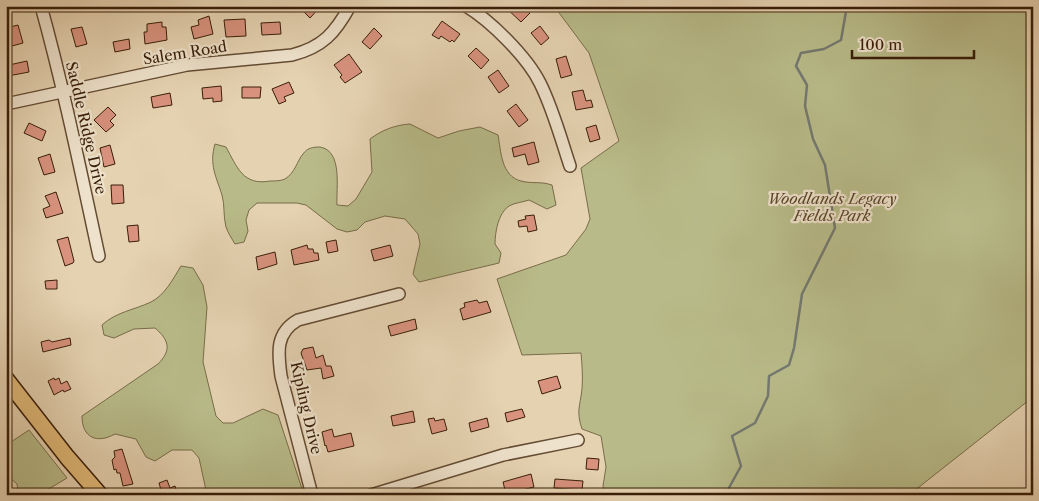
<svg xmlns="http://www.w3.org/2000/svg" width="1039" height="501" font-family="'Libre Caslon Text',serif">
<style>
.green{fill:#b8bb89;stroke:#786c49}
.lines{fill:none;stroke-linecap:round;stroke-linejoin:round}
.stream{stroke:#737971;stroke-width:2.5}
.building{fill:#d8927e;stroke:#391e09}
.minor-casing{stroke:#644b33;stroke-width:14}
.major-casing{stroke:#391e09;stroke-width:18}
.minor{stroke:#eee2cc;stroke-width:11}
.major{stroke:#e2b978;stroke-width:15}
.labels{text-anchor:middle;stroke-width:4.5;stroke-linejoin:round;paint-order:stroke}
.street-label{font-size:15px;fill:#391e09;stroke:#eee2cc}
.park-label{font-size:15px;font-style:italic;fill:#594529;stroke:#eee2cc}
</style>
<rect width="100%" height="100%" fill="#e5d2b1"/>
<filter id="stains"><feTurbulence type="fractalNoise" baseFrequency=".004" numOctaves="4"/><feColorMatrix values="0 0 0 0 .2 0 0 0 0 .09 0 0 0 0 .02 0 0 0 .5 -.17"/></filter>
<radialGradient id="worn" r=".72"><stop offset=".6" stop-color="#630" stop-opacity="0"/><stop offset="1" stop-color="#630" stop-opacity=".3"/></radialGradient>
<!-- green -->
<path class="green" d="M554,6H1033V397L909,495H605L603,486L606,467L601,436L582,429C576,411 580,407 582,389C583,377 582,364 581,353L522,355L497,279L566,255L586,229L590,219L581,168L619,141L589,53Z
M410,124L438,138L459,131L480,127L498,135C501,151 501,176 521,181C532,184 540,181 552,185L556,205L547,209L529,200C523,202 514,203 509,206C498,213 495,233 495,244L501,253L499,263L419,282L413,274L420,244L418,234L405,219L385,216L365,222L357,230L347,232L337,229L306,205L297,203H257L249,210L246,220L248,231L244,242L235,244C232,239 228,233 226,227C223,216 225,205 222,195C216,176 209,165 215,144L226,147C237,167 243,186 270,181C274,181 281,181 285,179C295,173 297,161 303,154C307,148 313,147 320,147C343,151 336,188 337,205L348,206L356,199L372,172L370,139C382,130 395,125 410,124Z
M181,266L193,268L203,285L207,307L203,362L216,416L223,423H233L263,409L278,415L304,495H207L199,458L192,450H172L155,461L146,457L136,439L115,434C97,444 82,438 82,416L158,364C172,350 169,340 155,328L134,329L114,338L104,335L102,325C116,312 134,310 151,302C165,295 173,279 181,266Z
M29,430L67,478L47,490L44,495H19L17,484L6,474V456L11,442Z"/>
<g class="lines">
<!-- stream -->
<path class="stream" d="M725,495L741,466L732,436L755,423L768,396L769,376L789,365L794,348L802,294L835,228L825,165L813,139L805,106L807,85L796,66L801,53L824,49L841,40L847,6"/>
</g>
<!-- building -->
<path class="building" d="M303,6H321L310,18L304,12L306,9Z
M504,6H522L530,13L521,22Z
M209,16L213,34L194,39L191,27L199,25L198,20Z
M245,19L246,36L226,37L224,20Z
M442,21L460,34L454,42L452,40L450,42L441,36L439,39L432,35Z
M162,22V27H166L167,40L145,44L144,32H147V24Z
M280,22L281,34L262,35L261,23Z
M18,25L23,43L12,46L6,28Z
M540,26L549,38L541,45L531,33Z
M82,27L87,44L76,47L71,29Z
M374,28L382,36L370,49L362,42Z
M129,39L130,49L115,52L113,42Z
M476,48L489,60L481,69L468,56Z
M349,54L362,72L345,83L340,77L342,75L334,65Z
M566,56L572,75L561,78L556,59Z
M27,61L29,72L8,76L6,68L9,67V65Z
M498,70L509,86L499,93L488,77Z
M289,82L294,93L284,97L286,101L279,104L272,89Z
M221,86L222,101L213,102V98L203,99L202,88Z
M242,87H261L260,98H242Z
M583,90L586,101L591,100L593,107L576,110L572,92Z
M170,93L172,105L153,108L151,97Z
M516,104L528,120L519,127L507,111Z
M108,107L116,115L110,121L114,125L106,132L94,120Z
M29,123L46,131L42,141L24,133Z
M596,125L600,139L590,142L586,128Z
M534,142L539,162L528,165L525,154L514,157L512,148Z
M110,145L115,164L104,167L100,148Z
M50,154L55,172L44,175L38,158Z
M111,185H123L124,203L112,204Z
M56,192L63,213L46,218L43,209L50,206L45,196Z
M534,215L537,230L528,232L527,226L519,227L518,221L526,219L525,216Z
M138,225L139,241L129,242L127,226Z
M68,237L74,261L73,263L65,266L57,240Z
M336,240L338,251L328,253L326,242Z
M307,245L308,249H313L314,253H318L319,260L294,265L291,250Z
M390,245L393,256L374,261L371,250Z
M275,252L277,264L258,270L256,257Z
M57,280V289H46L45,281Z
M477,300L479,303L487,301L491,312L463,320L460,309L465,307L464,303Z
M415,319L417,329L391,336L388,326Z
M70,338L71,345L43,352L41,342L49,340L52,342Z
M313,347L316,358L323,355L326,366H331L334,376L323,379L321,368L307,370L301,353L303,349Z
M557,376L561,388L542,394L538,381Z
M54,378L55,380L59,378L61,384L67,381L71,389L64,392L63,390L54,395L48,381Z
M522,409L525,417L507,422L505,413Z
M413,411L415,422L393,426L391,416Z
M434,418L435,421L444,419L447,430L432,434L428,419Z
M487,418L489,427L471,432L469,423Z
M332,429L334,437L351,433L354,446L328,452L326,445L325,446L322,432Z
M122,449L133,484L123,486L120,473H117L116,469L114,470L112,460L115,457L114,451Z
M587,458L599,459L598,470L586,469Z
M531,474L534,487L506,494L503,482Z
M555,479L583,481L582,490L554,488Z
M167,480L170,488L175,486L178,495H154L164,490L163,489L161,490L159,483Z"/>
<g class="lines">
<!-- minor casing -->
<g class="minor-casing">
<path id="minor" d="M41,6C64,89 81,173 99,256
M466,6C491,21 527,57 540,83C553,109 561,139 570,166
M6,104L187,65L292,55C323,47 335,33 350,6
M312,495L281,376C278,353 275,333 298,320L399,294
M371,495L503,455L578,440"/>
</g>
<!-- major casing -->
<g class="major-casing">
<path id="major" d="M6,379L67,457L100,495"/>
</g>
<!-- minor -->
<use href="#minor" class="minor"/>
<!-- major -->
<use href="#major" class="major"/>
</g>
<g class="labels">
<!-- street labels -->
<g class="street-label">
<text transform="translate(185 53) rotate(-9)" y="5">Salem Road</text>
<text transform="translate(86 128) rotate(77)" y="5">Saddle Ridge Drive</text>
<text transform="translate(306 408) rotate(77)" y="5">Kipling Drive</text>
</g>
<!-- park labels -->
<g class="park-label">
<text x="832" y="204">Woodlands Legacy<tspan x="832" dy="17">Fields Park</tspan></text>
</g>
</g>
<!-- margin -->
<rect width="1039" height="501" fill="none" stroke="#e5d2b1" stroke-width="25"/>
<rect x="8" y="8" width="1024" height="486" fill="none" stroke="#391e09" stroke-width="2.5"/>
<rect x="12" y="12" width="1014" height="476" fill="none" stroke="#391e09"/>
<!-- scale -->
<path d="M852 50v8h122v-8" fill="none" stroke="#391e09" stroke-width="2.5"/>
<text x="859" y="50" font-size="15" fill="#391e09" stroke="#eee2cc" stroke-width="4" paint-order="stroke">100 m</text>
<rect width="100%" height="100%" filter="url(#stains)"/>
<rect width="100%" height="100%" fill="url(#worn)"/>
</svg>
